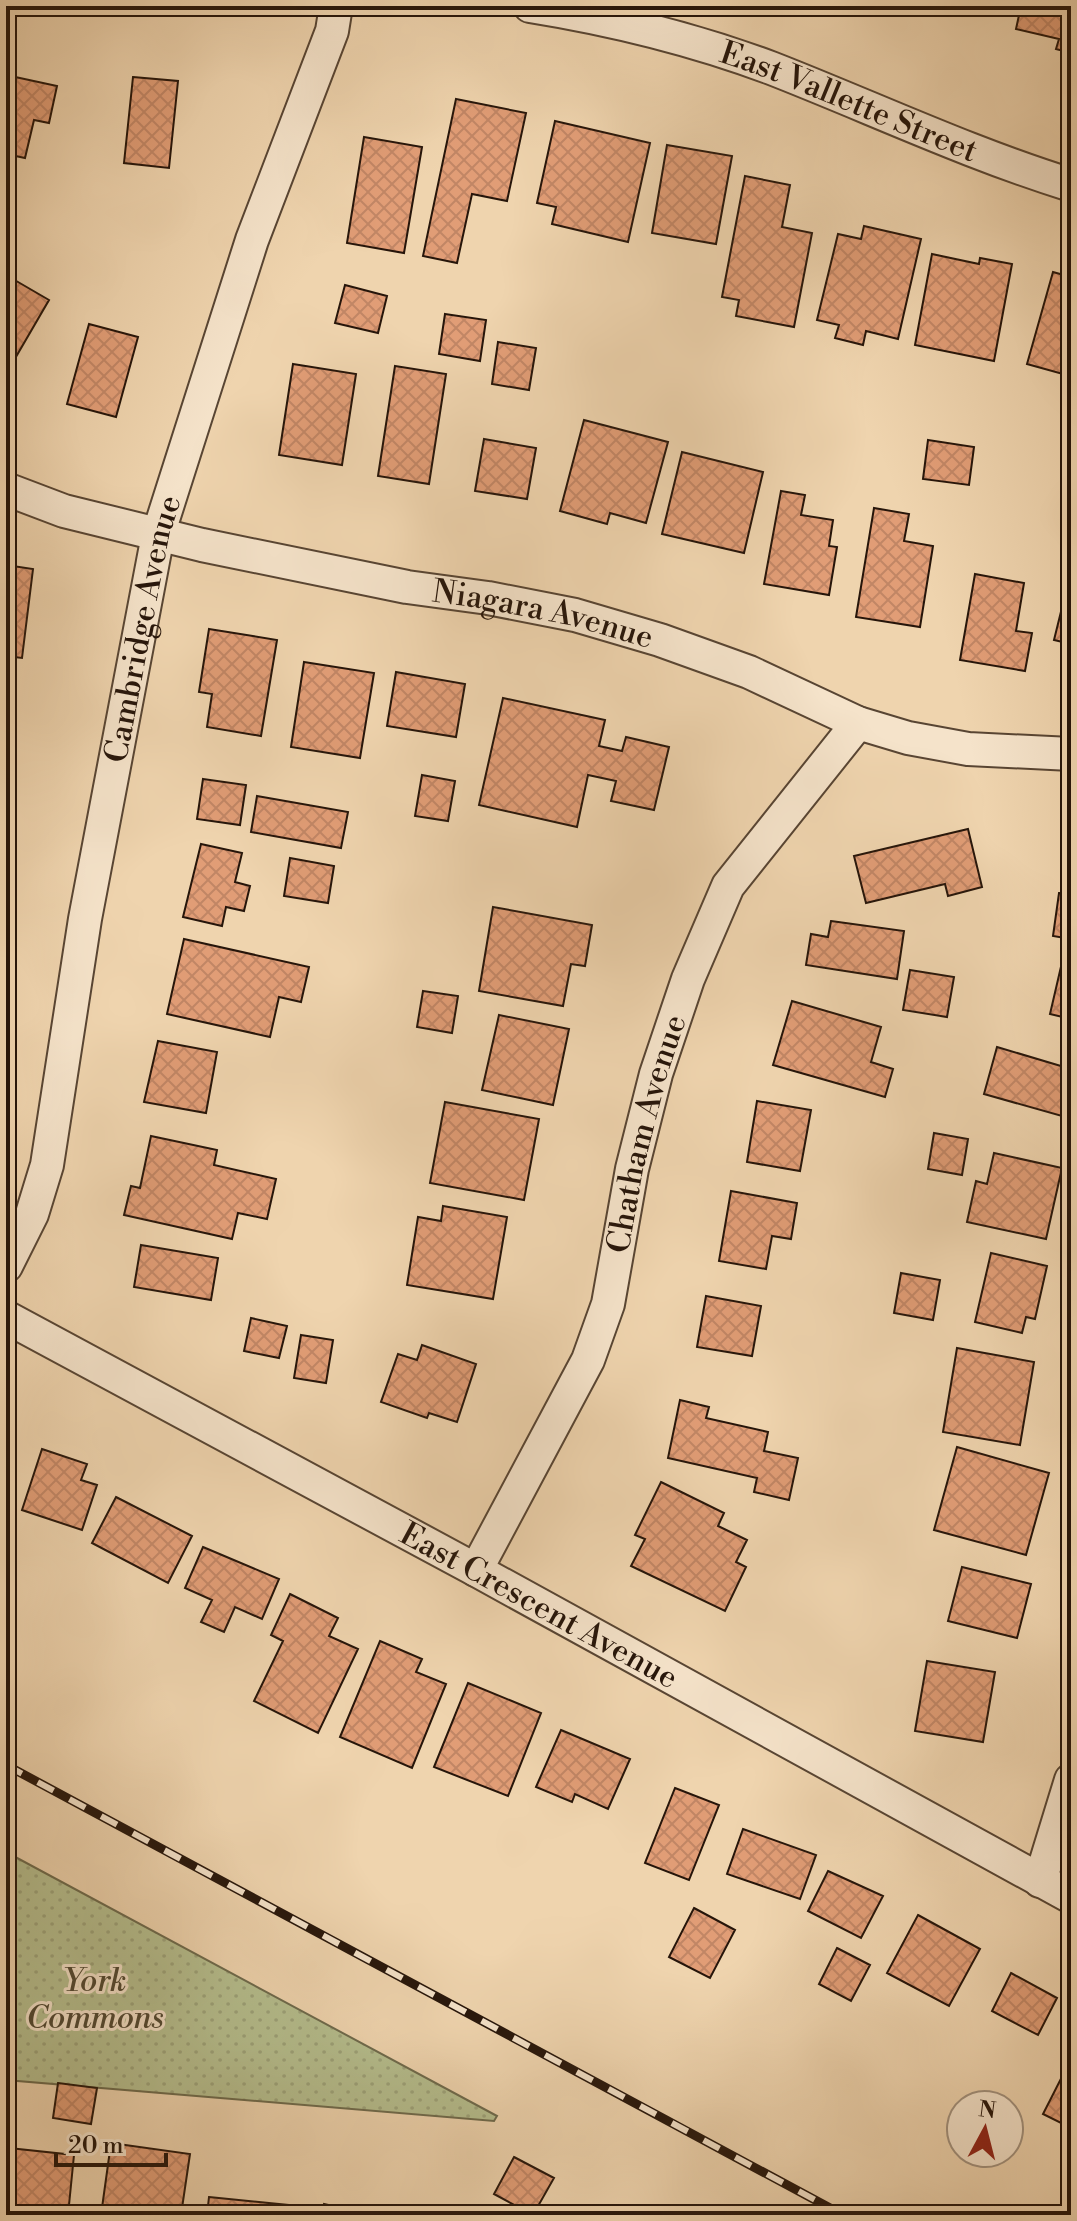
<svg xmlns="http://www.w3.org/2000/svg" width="1077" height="2221" font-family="'Libre Bodoni',serif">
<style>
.grass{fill:url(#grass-dots);stroke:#6e6a4c;stroke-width:2}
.building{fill:url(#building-cross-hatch);stroke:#26150a;stroke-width:2}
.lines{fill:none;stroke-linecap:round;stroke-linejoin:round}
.street-casing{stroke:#584533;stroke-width:36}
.street{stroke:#f5e3ca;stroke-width:32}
.rail-casing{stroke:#26150a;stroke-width:9}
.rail{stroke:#f5e3ca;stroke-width:6;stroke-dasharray:18;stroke-linecap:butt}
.labels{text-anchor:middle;stroke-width:6;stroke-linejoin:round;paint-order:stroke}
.street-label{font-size:32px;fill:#26150a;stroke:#f5e3ca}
.park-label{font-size:32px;font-style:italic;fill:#514832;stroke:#f5e3ca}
</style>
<defs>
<pattern id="grass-dots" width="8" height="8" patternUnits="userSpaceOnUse" patternTransform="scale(2)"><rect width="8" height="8" fill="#b5be8e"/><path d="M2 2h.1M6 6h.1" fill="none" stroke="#9ca279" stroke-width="1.8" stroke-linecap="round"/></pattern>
<pattern id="building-cross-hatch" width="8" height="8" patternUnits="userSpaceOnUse" patternTransform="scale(2)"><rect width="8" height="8" fill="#e19d76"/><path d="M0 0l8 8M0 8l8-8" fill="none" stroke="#c18665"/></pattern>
</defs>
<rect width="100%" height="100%" fill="#efd4ae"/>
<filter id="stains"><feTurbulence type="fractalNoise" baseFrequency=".0025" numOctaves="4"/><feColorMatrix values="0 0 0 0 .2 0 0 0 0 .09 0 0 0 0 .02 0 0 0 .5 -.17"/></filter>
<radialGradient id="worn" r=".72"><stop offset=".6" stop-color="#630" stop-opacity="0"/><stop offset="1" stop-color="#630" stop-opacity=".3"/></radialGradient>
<!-- grass -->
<path class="grass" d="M6,1852L497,2116L494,2121L6,2080Z"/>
<!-- building -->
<path class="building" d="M921,6H964L962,15Z
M1021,6H1071V53L1056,49L1059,39L1016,29Z
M6,75L57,86L49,123L34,120L25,158L6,154Z
M133,77L178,81L169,168L124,163Z
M456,99L526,113L507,201L472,194L457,263L423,256Z
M555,121L650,143L628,242L552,224L556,207L537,203Z
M364,137L422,147L404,253L347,243Z
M667,145L732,156L716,244L652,233Z
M745,176L790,185L782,227L812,233L794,327L736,316L739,300L722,297Z
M864,226L921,239L898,339L866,331L863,345L835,338L839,325L817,320L838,234L861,239Z
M932,254L979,264L980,258L1012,264L994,361L915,345Z
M1053,272L1071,277L1070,376L1027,364Z
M6,275L49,300L6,374Z
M345,285L387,296L378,333L335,323Z
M445,314L486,320L480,361L439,354Z
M89,324L138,337L116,417L67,404Z
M498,342L536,348L529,390L492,384Z
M293,364L356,374L342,465L279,455Z
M395,366L446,374L429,484L378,476Z
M584,420L668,442L646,523L610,513L607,524L560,511Z
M484,439L536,448L527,499L475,491Z
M928,440L974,447L969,485L923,479Z
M682,452L763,472L744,553L662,534Z
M781,491L805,495L801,515L833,520L829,546L837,547L829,595L764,584Z
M874,508L909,514L904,541L933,546L920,627L856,617Z
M6,565L33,569L22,658L6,656Z
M1071,571V644L1054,640Z
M975,574L1024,583L1016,631L1032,633L1025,671L960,660Z
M209,629L277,640L261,736L207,727L212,694L199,692Z
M304,662L374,673L360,758L291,747Z
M396,672L465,684L456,737L387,726Z
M6,687H14L9,735L6,734Z
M503,698L605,720L599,746L622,751L626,737L669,747L654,810L611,801L616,781L588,775L577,827L479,805Z
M422,775L455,781L448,821L415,816Z
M203,779L246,785L240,825L197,819Z
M257,796L348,812L341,848L251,832Z
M968,829L982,887L948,896L945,884L866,903L854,856Z
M201,844L242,853L235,882L250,886L244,911L226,907L222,926L183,917Z
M290,858L334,866L328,903L284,896Z
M1059,893L1071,894V939L1053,936Z
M493,907L592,925L585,966L571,964L563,1006L479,991Z
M831,921L904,931L897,979L806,965L811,934L828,937Z
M184,939L309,967L301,1002L279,997L270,1037L167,1014Z
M1063,958L1071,960V1019L1050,1014Z
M910,970L954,977L947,1017L903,1010Z
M423,991L458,996L452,1033L417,1027Z
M792,1001L881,1027L871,1062L893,1069L885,1097L773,1065Z
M499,1015L569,1029L553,1105L482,1090Z
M158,1041L217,1052L206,1113L144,1102Z
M997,1047L1071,1069L1069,1118L984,1094Z
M757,1101L811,1110L800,1171L747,1162Z
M445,1102L539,1119L524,1200L430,1183Z
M934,1133L968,1139L962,1175L928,1169Z
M151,1136L217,1150L214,1165L276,1179L267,1219L238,1213L232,1239L124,1215L131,1186L140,1188Z
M994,1153L1062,1168L1046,1239L967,1222L976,1181L987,1184Z
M731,1191L797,1203L791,1239L772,1236L766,1269L719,1261Z
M443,1206L507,1217L493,1299L407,1285L418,1217L441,1221Z
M141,1245L218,1258L211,1300L134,1287Z
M991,1253L1047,1266L1035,1319L1026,1317L1022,1333L975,1322Z
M901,1273L940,1280L933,1320L894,1313Z
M706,1296L761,1306L752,1356L697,1347Z
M251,1318L287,1326L279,1358L244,1351Z
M301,1335L333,1340L326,1383L294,1378Z
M422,1345L476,1364L457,1422L429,1413L427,1418L381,1402L398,1354L417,1360Z
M957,1348L1034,1362L1020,1445L943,1432Z
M680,1400L709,1407L706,1418L768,1432L764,1451L798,1458L789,1500L754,1492L757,1478L668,1458Z
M957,1447L1049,1473L1026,1555L934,1530Z
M42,1449L87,1464L81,1480L97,1485L82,1530L22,1510Z
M661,1482L724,1513L718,1526L747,1540L736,1562L746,1567L725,1611L631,1566L645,1539L635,1535Z
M116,1497L192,1536L168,1583L92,1543Z
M203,1547L279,1579L262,1619L235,1607L224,1632L201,1622L212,1600L185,1588Z
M962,1567L1031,1584L1017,1638L948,1621Z
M290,1594L338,1618L329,1636L358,1649L318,1733L254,1701L283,1641L271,1635Z
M380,1641L422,1659L416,1672L446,1684L412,1768L340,1737Z
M927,1661L995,1672L983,1742L915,1731Z
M468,1683L541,1713L508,1796L434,1767Z
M561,1730L630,1759L608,1809L575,1794L572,1802L536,1787Z
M675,1788L719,1805L689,1880L645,1863Z
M743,1829L816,1855L800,1899L727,1874Z
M828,1871L883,1896L861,1938L808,1911Z
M694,1908L735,1930L710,1978L669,1957Z
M918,1915L980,1949L949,2006L887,1973Z
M837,1948L870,1965L851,2001L819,1984Z
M1011,1973L1057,1998L1038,2035L992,2011Z
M1071,2059V2128L1043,2114Z
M58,2083L97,2088L91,2124L53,2118Z
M111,2143L190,2154L181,2215H101Z
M9,2148L74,2155L68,2215H6Z
M514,2157L554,2178L533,2215L494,2194Z
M209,2197L308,2207L307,2215H207Z
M324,2204L373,2215H321Z"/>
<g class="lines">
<!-- street casing -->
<g class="street-casing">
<g id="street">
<path id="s1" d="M530,6C611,19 693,39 771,68C871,107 968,153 1071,185"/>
<path id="s2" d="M6,489L64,511L202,545L407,587L488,598L575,615L660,640L749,672L858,723L908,738L968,749L1071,754"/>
<path id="s3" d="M6,1266L32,1214L47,1165L85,919L158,535L252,240L332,31L336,6"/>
<path id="s4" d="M6,1317L476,1570L1071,1897"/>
<path id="s5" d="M476,1570L588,1360L608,1304L632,1169L656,1074L688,979L728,886L858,723"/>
<path d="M1040,1881L1071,1780"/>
</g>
</g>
<!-- street -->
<use href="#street" class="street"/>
<!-- rail casing -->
<g class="rail-casing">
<path id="rail" d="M6,1765L843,2215"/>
</g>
<!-- rail -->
<use href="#rail" class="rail"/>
</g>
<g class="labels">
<!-- street labels -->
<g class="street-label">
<text dy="11" stroke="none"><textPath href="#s1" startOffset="334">East Vallette Street</textPath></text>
<text dy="11" stroke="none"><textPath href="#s2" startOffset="552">Niagara Avenue</textPath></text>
<text dy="11" stroke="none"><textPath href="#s3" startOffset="654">Cambridge Avenue</textPath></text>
<text dy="11" stroke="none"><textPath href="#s5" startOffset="472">Chatham Avenue</textPath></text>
<text dy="11" stroke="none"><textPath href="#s4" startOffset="606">East Crescent Avenue</textPath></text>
</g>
<!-- park labels -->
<g class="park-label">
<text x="95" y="1991">York<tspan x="95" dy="37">Commons</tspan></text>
</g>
</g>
<!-- margin -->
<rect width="1077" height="2221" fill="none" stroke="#efd4ae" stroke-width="32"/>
<rect x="8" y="8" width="1061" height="2205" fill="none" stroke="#26150a" stroke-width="4"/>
<rect x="16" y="16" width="1045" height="2189" fill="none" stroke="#26150a" stroke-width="2"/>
<!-- north arrow -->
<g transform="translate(985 2129) rotate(7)"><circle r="38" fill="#f5e3ca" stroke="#a2917d" stroke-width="2"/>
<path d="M0-6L14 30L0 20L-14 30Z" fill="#8f2418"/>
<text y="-12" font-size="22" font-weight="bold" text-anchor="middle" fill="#26150a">N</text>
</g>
<!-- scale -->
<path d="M56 2153v12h110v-12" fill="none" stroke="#26150a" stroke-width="4"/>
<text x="68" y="2153" font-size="24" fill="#26150a" stroke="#f5e3ca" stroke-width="6" paint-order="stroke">20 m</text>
<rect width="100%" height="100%" filter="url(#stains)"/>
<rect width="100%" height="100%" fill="url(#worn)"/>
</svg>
